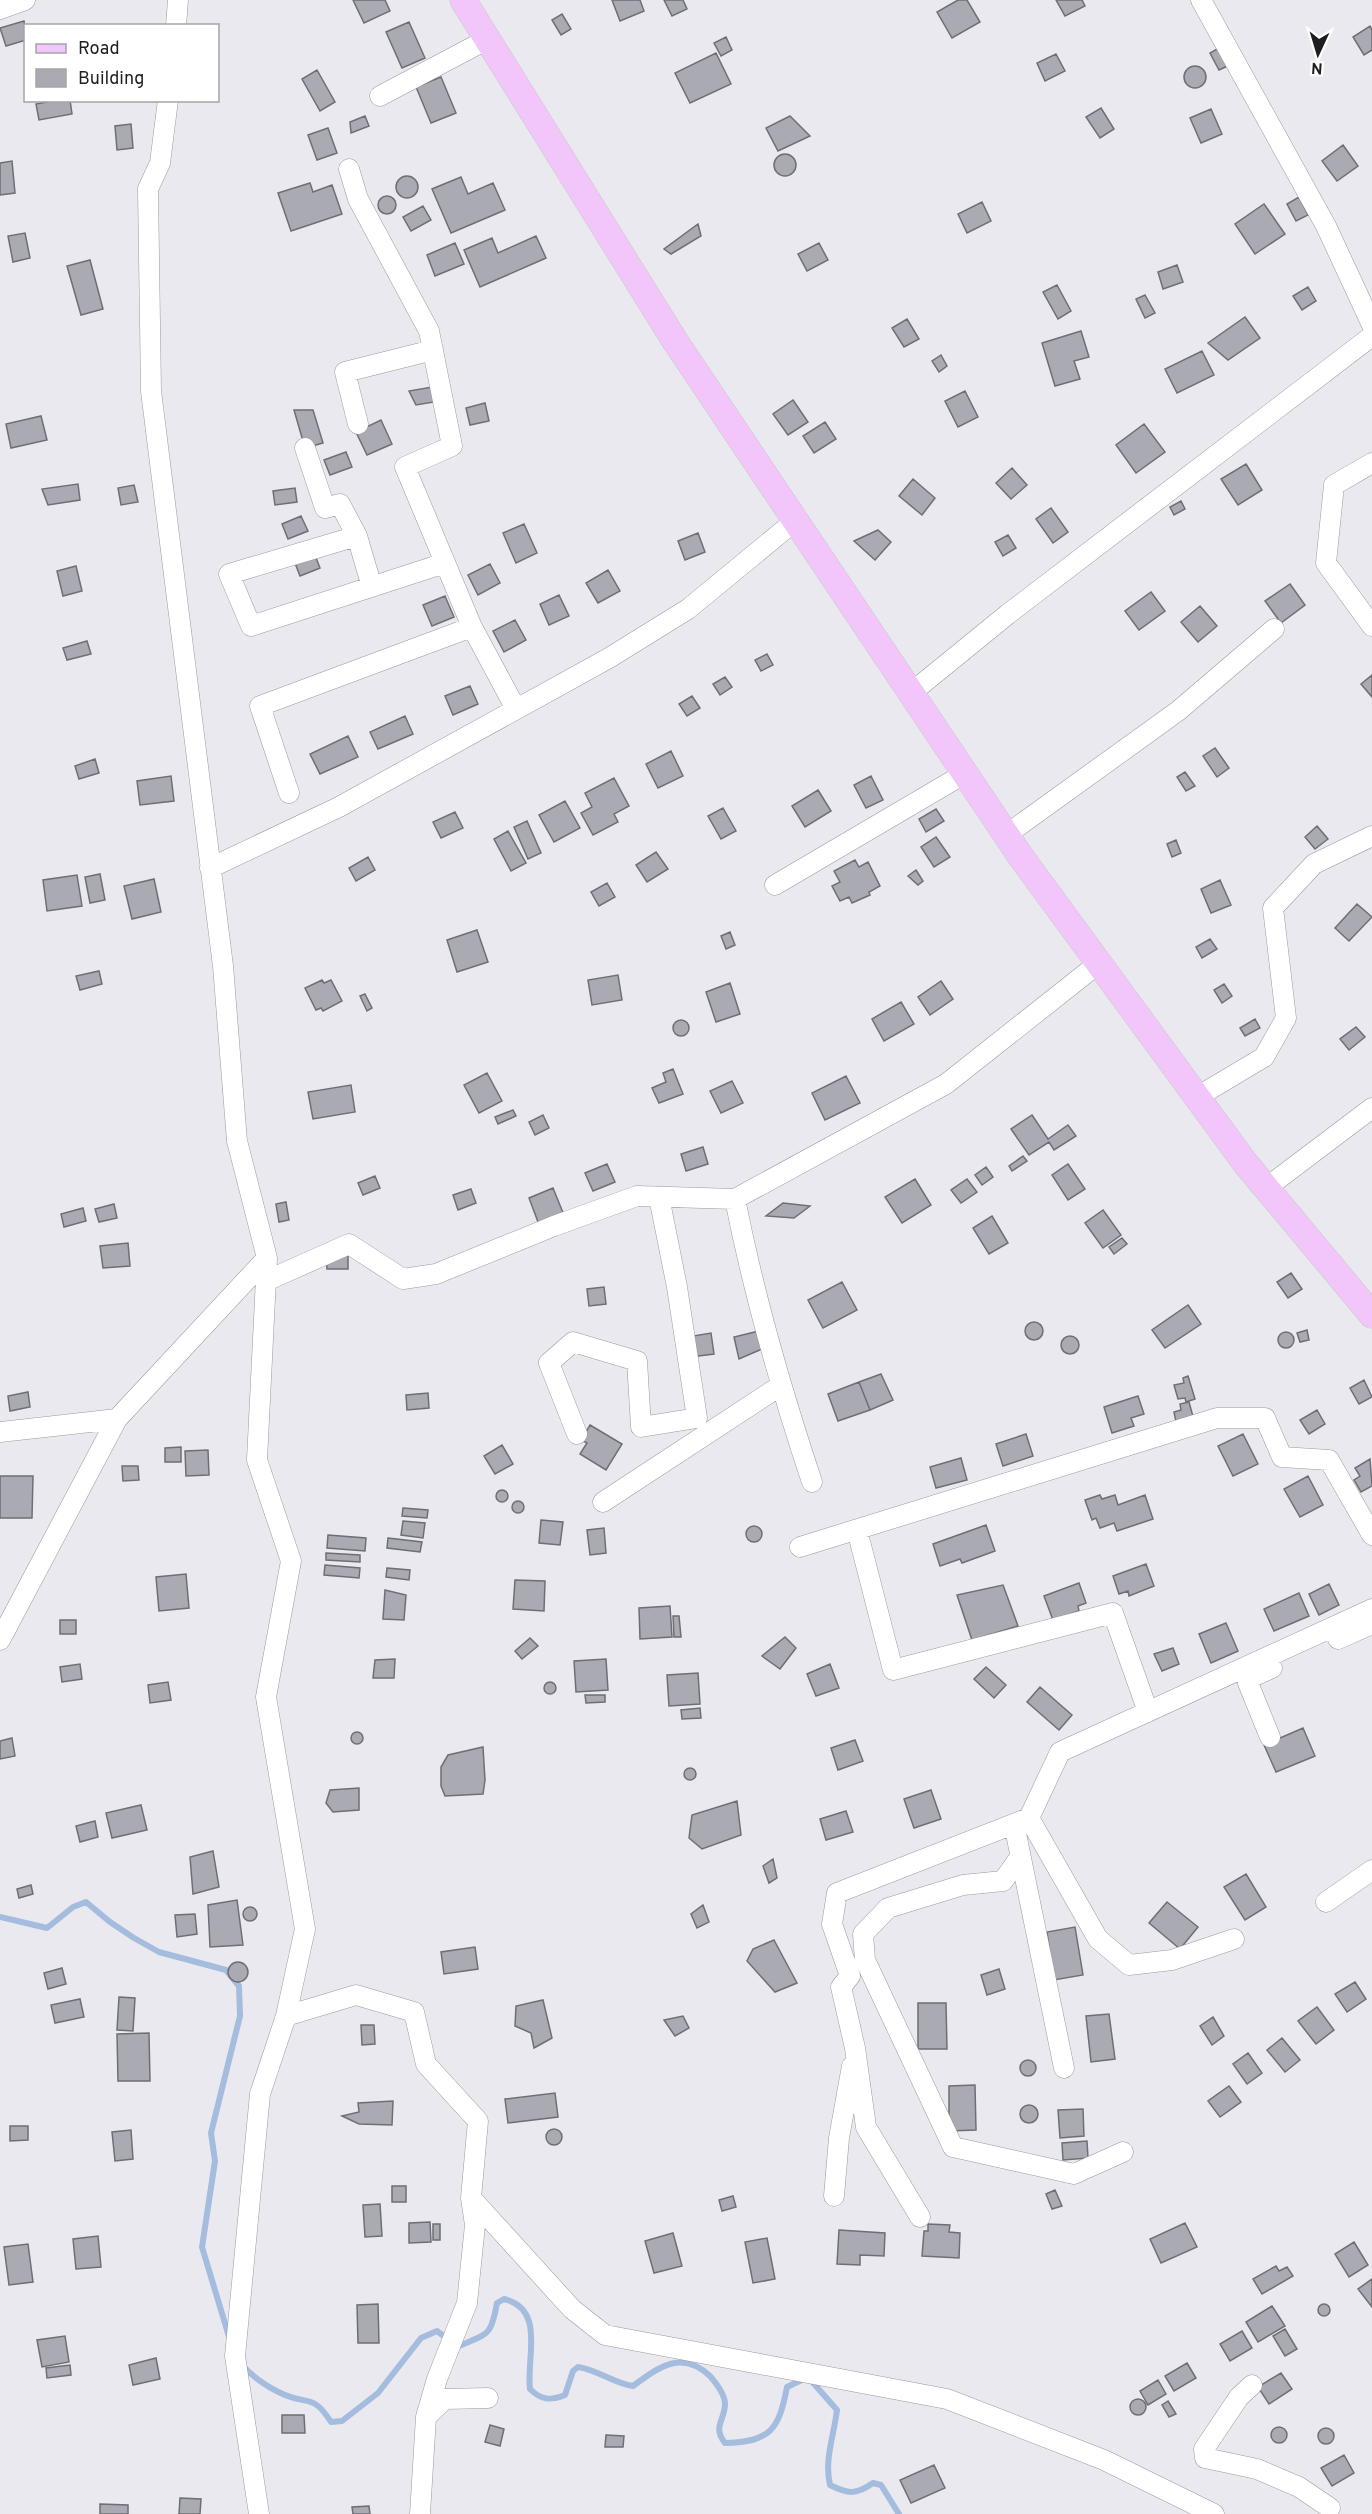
<svg xmlns="http://www.w3.org/2000/svg" width="1372" height="2514" font-family="Overpass,sans-serif">
<style>
.lines{fill:none;stroke-linecap:round;stroke-linejoin:round}
.stream{stroke:#a4bcdd;stroke-width:6}
.building{fill:#a9aab2;stroke:#6e6f76;stroke-width:1.5}
.minor-casing{stroke:#9b99a0;stroke-width:21}
.major-casing{stroke:#c9c9c9;stroke-width:27}
.minor{stroke:#fff;stroke-width:20}
.major{stroke:#f2c6fa;stroke-width:26}
</style>
<rect width="100%" height="100%" fill="#ebe9f0"/>
<g class="lines">
<!-- stream -->
<path class="stream" d="M0,1917L47,1928L73,1907L86,1902L110,1922L134,1938L159,1952L226,1970L239,1986L240,2016L211,2133L215,2161L202,2247L230,2340
M459,2346C489,2333 491,2336 497,2303L504,2299C546,2309 526,2358 530,2389C541,2400 550,2401 565,2395L573,2371L578,2367C598,2370 613,2383 633,2386C660,2366 682,2350 710,2376C716,2383 725,2394 725,2404C725,2420 712,2427 725,2443C771,2442 779,2429 787,2387L808,2377L837,2410C834,2435 824,2460 830,2485C848,2494 856,2495 873,2483L881,2485L899,2514
M242,2365C254,2378 269,2388 285,2395C309,2405 313,2394 331,2422L342,2421L378,2393L421,2338L437,2331L449,2340"/>
</g>
<!-- building -->
<path class="building" d="M353,0H385L390,11L364,23Z
M612,0H640L644,11L620,21Z
M664,0H683L687,9L672,16Z
M958,0H967L980,22L952,38L937,12Z
M1056,0H1082L1085,6L1065,16Z
M562,14L571,29L561,35L552,20Z
M24,21L26,40L6,46L0,28Z
M409,22L425,58L402,68L386,32Z
M1370,26L1372,30V50L1364,55L1353,37Z
M726,37L732,50L721,56L714,43Z
M1226,44L1230,65L1219,70L1210,53Z
M716,53L731,84L690,103L675,73Z
M1056,54L1065,71L1045,81L1037,63Z
M1184 77a11 11 0 1 1 22 0a11 11 0 1 1-22 0Z
M317,70L335,102L320,111L302,79Z
M441,77L456,113L431,123L416,87Z
M57,100H70L72,114L39,120L36,104Z
M1101,108L1114,129L1100,138L1086,117Z
M1211,109L1222,134L1201,143L1190,118Z
M365,116L369,126L351,133L350,122Z
M790,116L810,136L778,151L766,128Z
M131,124L133,148L117,150L115,126Z
M328,128L337,153L317,160L308,135Z
M1343,145L1358,166L1337,181L1322,161Z
M774 165a11 11 0 1 1 22 0a11 11 0 1 1-22 0Z
M12,161L15,193L0,195V163Z
M396 187a11 11 0 1 1 22 0a11 11 0 1 1-22 0Z
M461,177L468,194L493,183L505,210L451,233L432,189Z
M310,183L313,192L332,185L342,214L291,231L278,193Z
M378 205a9 9 0 1 1 18 0a9 9 0 1 1-18 0Z
M1299,197L1308,215L1296,221L1287,204Z
M982,202L991,221L967,233L958,214Z
M1264,204L1285,234L1255,254L1235,224Z
M423,206L431,220L411,231L403,217Z
M698,224L701,236L671,254L664,249Z
M25,233L30,258L13,262L8,236Z
M536,236L546,258L480,287L464,250L492,238L498,253Z
M455,243L464,264L435,276L427,255Z
M819,243L828,260L807,271L798,254Z
M90,260L103,309L81,315L67,266Z
M1177,265L1183,282L1163,289L1158,272Z
M1057,285L1071,311L1058,319L1043,292Z
M1308,287L1316,301L1302,310L1293,296Z
M1145,295L1155,313L1145,318L1136,299Z
M1245,317L1260,338L1228,360L1208,343Z
M907,319L919,339L904,347L892,328Z
M1081,331L1089,357L1074,361L1080,379L1055,386L1042,343Z
M1202,351L1214,375L1177,393L1165,369Z
M941,355L947,366L939,372L932,361Z
M432,387L434,402L416,405L409,391Z
M965,391L978,417L958,427L945,401Z
M793,400L808,422L788,435L773,414Z
M485,403L489,421L470,425L466,408Z
M294,410H313L323,443L305,448Z
M41,416L47,440L11,448L6,424Z
M381,420L392,444L367,455L356,432Z
M825,422L836,439L814,453L803,436Z
M1144,424L1165,452L1136,473L1116,445Z
M346,452L352,467L330,475L324,460Z
M1246,464L1262,490L1238,505L1221,479Z
M1012,468L1027,485L1011,499L996,483Z
M913,479L935,498L922,515L899,496Z
M78,484L80,500L48,505L42,489Z
M134,485L138,502L121,505L118,488Z
M295,488L297,502L275,505L273,491Z
M1181,501L1185,509L1174,515L1170,507Z
M1051,508L1068,532L1053,543L1036,519Z
M301,516L308,531L288,539L282,524Z
M524,524L537,553L516,563L503,533Z
M878,530L891,542L875,560L854,541Z
M698,533L705,552L685,560L678,541Z
M1008,535L1016,548L1003,556L995,542Z
M313,550L320,568L300,576L293,558Z
M490,564L500,583L478,595L468,575Z
M76,566L82,591L63,596L57,571Z
M608,570L620,591L598,603L586,583Z
M1290,584L1305,605L1281,623L1265,601Z
M1151,592L1165,611L1139,630L1125,611Z
M559,595L569,616L549,625L540,604Z
M445,596L454,617L432,626L423,605Z
M1200,606L1217,626L1198,642L1181,622Z
M515,620L526,640L504,652L493,631Z
M87,641L91,654L67,660L63,648Z
M767,654L773,665L761,671L755,660Z
M1372,675V697L1361,684Z
M725,677L732,687L720,695L713,684Z
M470,686L478,704L453,715L445,696Z
M692,696L700,708L687,716L679,704Z
M405,716L413,734L378,749L370,732Z
M348,736L358,757L320,774L310,754Z
M1215,748L1229,768L1217,777L1203,756Z
M671,751L683,776L658,788L646,764Z
M95,759L99,773L79,779L75,766Z
M1185,772L1195,786L1186,791L1177,777Z
M171,776L174,801L140,805L137,781Z
M871,776L883,800L866,808L854,785Z
M614,778L629,806L614,814L618,822L593,835L581,813L592,807L585,793Z
M818,790L831,811L805,827L792,806Z
M565,801L580,828L554,842L539,815Z
M723,808L736,831L721,839L708,816Z
M936,809L944,821L926,832L919,819Z
M455,812L463,828L441,838L433,822Z
M527,821L541,853L528,859L514,827Z
M1317,826L1328,839L1315,849L1305,837Z
M508,831L526,863L511,871L494,839Z
M936,837L950,857L934,867L921,847Z
M1176,840L1181,853L1172,857L1167,844Z
M656,852L668,869L647,882L636,865Z
M368,857L375,870L356,881L349,868Z
M855,860L859,867L868,862L880,886L869,892L870,895L852,903L849,897L840,901L832,886L840,882L834,871Z
M916,870L923,881L918,885L908,876Z
M100,874L105,900L90,903L85,877Z
M77,875L82,906L47,911L43,880Z
M154,879L161,912L132,919L124,886Z
M1220,880L1231,905L1211,913L1201,889Z
M607,883L615,897L599,906L591,892Z
M1357,904L1372,917L1349,941L1335,928Z
M477,930L488,962L457,972L447,940Z
M730,932L735,945L726,949L721,936Z
M1210,939L1217,949L1202,958L1196,947Z
M99,971L102,984L80,990L76,976Z
M618,975L622,1000L592,1005L588,980Z
M322,980L324,983L331,980L342,1001L323,1011L321,1008L316,1010L305,988Z
M941,981L953,999L930,1015L918,997Z
M730,983L740,1014L716,1022L706,992Z
M1224,984L1232,996L1222,1003L1214,990Z
M365,994L372,1008L367,1011L360,996Z
M901,1002L914,1024L884,1041L872,1019Z
M1255,1019L1260,1028L1245,1036L1240,1028Z
M673 1028a8 8 0 1 1 16 0a8 8 0 1 1-16 0Z
M1356,1027L1365,1037L1349,1050L1340,1039Z
M673,1069L683,1094L659,1103L652,1088L666,1082L663,1073Z
M487,1073L502,1101L479,1113L464,1085Z
M846,1076L860,1103L825,1120L812,1093Z
M732,1081L743,1103L721,1113L710,1091Z
M351,1085L355,1112L313,1119L308,1092Z
M513,1110L516,1116L498,1124L495,1117Z
M543,1115L549,1128L535,1135L529,1122Z
M1032,1115L1048,1139L1068,1125L1076,1136L1054,1150L1049,1142L1029,1155L1011,1129Z
M703,1147L708,1164L686,1171L681,1154Z
M1023,1156L1027,1161L1012,1171L1009,1166Z
M607,1164L615,1182L593,1191L585,1173Z
M1068,1164L1085,1189L1068,1200L1052,1175Z
M986,1167L993,1177L982,1185L975,1175Z
M375,1176L380,1188L363,1195L358,1183Z
M915,1179L931,1205L902,1223L885,1197Z
M967,1179L977,1192L961,1203L951,1190Z
M553,1188L566,1220L541,1230L529,1198Z
M471,1189L476,1203L458,1210L453,1195Z
M286,1202L289,1220L279,1222L276,1204Z
M783,1203L810,1206L794,1218L766,1216Z
M114,1204L117,1218L99,1222L95,1209Z
M83,1208L86,1221L64,1227L61,1214Z
M1103,1210L1121,1235L1103,1248L1085,1223Z
M992,1216L1008,1243L989,1254L973,1228Z
M1122,1238L1127,1244L1114,1254L1109,1247Z
M128,1243L130,1266L103,1268L100,1246Z
M348,1254V1269H327L326,1255Z
M1291,1273L1302,1289L1288,1298L1277,1282Z
M842,1282L857,1310L823,1328L808,1300Z
M604,1287L606,1304L589,1306L587,1289Z
M1188,1305L1201,1324L1165,1348L1152,1330Z
M1025 1331a9 9 0 1 1 18 0a9 9 0 1 1-18 0Z
M1307,1330L1309,1340L1300,1342L1297,1333Z
M759,1331L762,1349L739,1359L734,1337Z
M1278 1340a8 8 0 1 1 16 0a8 8 0 1 1-16 0Z
M711,1333L714,1354L691,1357L687,1337Z
M1061 1345a9 9 0 1 1 18 0a9 9 0 1 1-18 0Z
M881,1374L893,1400L870,1410L859,1382Z
M1188,1376L1195,1399L1186,1402L1185,1398L1178,1399L1174,1385L1184,1383L1183,1378Z
M1364,1380L1372,1397L1359,1404L1350,1388Z
M859,1382L870,1410L838,1421L828,1394Z
M28,1392L30,1407L10,1411L8,1396Z
M428,1393L429,1408L407,1410L406,1395Z
M1138,1396L1144,1414L1131,1418L1134,1426L1112,1433L1104,1407Z
M1189,1402L1194,1420L1176,1422L1174,1412L1181,1410L1180,1404Z
M1317,1410L1325,1424L1309,1434L1300,1420Z
M590,1425L622,1444L606,1470L580,1454L587,1443L581,1440Z
M1026,1434L1033,1456L1003,1466L996,1444Z
M1243,1434L1258,1464L1233,1476L1218,1446Z
M502,1445L513,1464L495,1474L484,1456Z
M181,1447V1462H165V1448Z
M208,1450L209,1475L186,1476L185,1451Z
M961,1458L967,1480L936,1488L930,1467Z
M1370,1459L1372,1486L1361,1492L1354,1480L1360,1476L1355,1468Z
M122,1466H138L139,1480L123,1481Z
M0,1476H33L32,1518H0Z
M1308,1476L1323,1505L1300,1517L1284,1489Z
M496 1496a6 6 0 1 1 12 0a6 6 0 1 1-12 0Z
M1100,1495L1102,1499L1115,1495L1118,1505L1145,1495L1153,1519L1117,1531L1114,1523L1100,1528L1096,1518L1092,1520L1085,1500Z
M512 1507a6 6 0 1 1 12 0a6 6 0 1 1-12 0Z
M403,1508L428,1510L427,1518L402,1516Z
M541,1520L563,1522L560,1545L539,1543Z
M403,1521L425,1523L423,1538L401,1535Z
M986,1525L995,1551L962,1563L960,1559L940,1566L933,1544Z
M746 1534a8 8 0 1 1 16 0a8 8 0 1 1-16 0Z
M604,1528L606,1553L590,1555L587,1530Z
M328,1535L366,1538L365,1551L327,1548Z
M388,1538L422,1542L420,1552L387,1548Z
M326,1553L360,1555V1562L326,1560Z
M1146,1564L1154,1586L1129,1596L1128,1591L1119,1594L1113,1576Z
M325,1565L360,1568L359,1578L324,1575Z
M387,1568L410,1570L409,1580L386,1577Z
M186,1574L189,1608L159,1611L156,1577Z
M515,1580L545,1581L544,1611L513,1609Z
M1079,1583L1086,1603L1078,1606L1079,1611L1053,1620L1044,1596Z
M1329,1584L1339,1605L1319,1615L1309,1594Z
M1003,1585L1018,1626L972,1640L957,1595Z
M385,1590L406,1595L404,1620L383,1619Z
M1299,1593L1309,1616L1274,1631L1264,1609Z
M670,1606L672,1637L640,1639L639,1608Z
M673,1616H679L681,1637H674Z
M60,1620H76V1634H60Z
M1226,1623L1238,1651L1211,1663L1199,1634Z
M785,1637L796,1648L780,1669L762,1656Z
M530,1638L538,1646L522,1659L515,1651Z
M1173,1648L1179,1664L1162,1671L1154,1654Z
M395,1659L394,1678H373L375,1660Z
M606,1659L608,1690L576,1692L574,1661Z
M80,1664L82,1679L62,1682L60,1667Z
M830,1664L839,1688L816,1696L807,1674Z
M986,1667L1006,1685L994,1698L974,1679Z
M698,1673L700,1704L669,1706L667,1675Z
M544 1688a6 6 0 1 1 12 0a6 6 0 1 1-12 0Z
M168,1682L171,1700L150,1703L148,1685Z
M1040,1687L1072,1715L1059,1730L1027,1702Z
M585,1695H605V1702L586,1703Z
M700,1708L701,1718L682,1719L681,1710Z
M1303,1728L1315,1756L1276,1772L1264,1745Z
M351 1738a6 6 0 1 1 12 0a6 6 0 1 1-12 0Z
M12,1738L15,1756L0,1759V1741Z
M855,1740L863,1761L838,1770L831,1748Z
M483,1747L485,1780L483,1794L445,1796L441,1786V1767L448,1755Z
M684 1774a6 6 0 1 1 12 0a6 6 0 1 1-12 0Z
M359,1788V1810L333,1812L326,1803L330,1790Z
M931,1790L941,1819L914,1828L904,1799Z
M737,1801L741,1835L702,1849L689,1838L692,1815Z
M141,1805L147,1830L112,1838L106,1813Z
M846,1811L853,1832L826,1840L820,1819Z
M95,1821L98,1837L80,1842L76,1826Z
M213,1851L219,1887L193,1894L190,1857Z
M773,1859L777,1878L769,1883L763,1866Z
M1246,1874L1266,1907L1245,1920L1224,1887Z
M31,1885L33,1894L19,1898L17,1889Z
M237,1900L243,1945L210,1947L208,1905Z
M1167,1902L1198,1927L1180,1949L1149,1923Z
M703,1905L709,1922L697,1928L691,1914Z
M243 1914a7 7 0 1 1 14 0a7 7 0 1 1-14 0Z
M195,1914L197,1934L177,1937L175,1915Z
M1075,1927L1083,1975L1054,1980L1047,1932Z
M774,1940L797,1983L775,1992L747,1961L753,1949Z
M475,1947L478,1969L444,1974L441,1952Z
M228 1972a10 10 0 1 1 20 0a10 10 0 1 1-20 0Z
M62,1968L66,1984L48,1989L44,1973Z
M999,1969L1005,1989L987,1995L981,1975Z
M1355,1982L1366,1999L1347,2012L1335,1994Z
M119,1997L135,1998L133,2031L117,2030Z
M80,1999L84,2017L55,2023L51,2005Z
M543,2000L552,2038L534,2048L531,2033L515,2026L516,2006Z
M918,2003H946L947,2049H918Z
M1317,2007L1334,2030L1316,2044L1298,2021Z
M1109,2014L1115,2059L1091,2062L1086,2016Z
M683,2016L689,2028L675,2036L664,2020Z
M1213,2017L1224,2036L1212,2045L1200,2026Z
M361,2025H374L375,2044L362,2045Z
M149,2033L150,2081H118L117,2034Z
M1282,2038L1300,2060L1285,2072L1267,2050Z
M1248,2053L1262,2073L1247,2084L1233,2064Z
M1020 2068a8 8 0 1 1 16 0a8 8 0 1 1-16 0Z
M975,2085L976,2130L949,2131V2086Z
M1229,2086L1241,2102L1220,2117L1208,2101Z
M555,2093L558,2117L508,2123L505,2099Z
M393,2101L392,2125L359,2124L342,2116L359,2112L358,2103Z
M1020 2114a9 9 0 1 1 18 0a9 9 0 1 1-18 0Z
M1083,2109L1084,2136L1060,2138L1058,2110Z
M10,2126H28V2140L10,2141Z
M546 2137a8 8 0 1 1 16 0a8 8 0 1 1-16 0Z
M131,2130L133,2159L115,2161L112,2132Z
M1087,2141L1088,2158L1063,2160L1062,2143Z
M392,2186H406V2202H392Z
M1055,2190L1062,2206L1052,2209L1046,2194Z
M733,2196L736,2207L722,2211L719,2200Z
M380,2204L382,2236L365,2237L363,2205Z
M430,2222L431,2242L409,2243V2223Z
M1185,2223L1197,2247L1161,2263L1150,2239Z
M433,2224H440V2240H433Z
M928,2224L950,2225L949,2232L960,2233L959,2258L922,2256L924,2231H928Z
M839,2230L885,2233L884,2256L860,2255V2265L837,2264Z
M673,2233L682,2266L654,2273L645,2241Z
M98,2236L101,2267L76,2269L73,2239Z
M767,2238L775,2279L753,2283L745,2242Z
M1354,2242L1368,2265L1349,2277L1335,2254Z
M28,2244L33,2282L9,2285L4,2247Z
M1276,2266L1279,2271L1287,2267L1293,2276L1262,2294L1253,2279Z
M1372,2279V2307L1358,2289Z
M378,2304L379,2343H358L357,2305Z
M1318 2310a6 6 0 1 1 12 0a6 6 0 1 1-12 0Z
M1272,2306L1285,2326L1258,2342L1246,2322Z
M1285,2329L1297,2349L1285,2356L1273,2336Z
M1242,2331L1252,2348L1230,2361L1220,2344Z
M65,2336L69,2362L42,2367L37,2340Z
M156,2358L160,2379L133,2385L129,2365Z
M1187,2363L1196,2378L1174,2391L1165,2376Z
M70,2365L71,2375L47,2378L46,2368Z
M1281,2373L1292,2389L1269,2404L1258,2387Z
M1158,2380L1166,2394L1148,2405L1140,2391Z
M1130 2407a8 8 0 1 1 16 0a8 8 0 1 1-16 0Z
M1168,2401L1176,2414L1169,2417L1162,2405Z
M282,2415H304L305,2433H282Z
M490,2425L504,2429L500,2446L485,2442Z
M1271 2435a8 8 0 1 1 16 0a8 8 0 1 1-16 0Z
M1318 2436a8 8 0 1 1 16 0a8 8 0 1 1-16 0Z
M606,2435L624,2436L623,2447H605Z
M1344,2455L1354,2473L1332,2486L1321,2468Z
M934,2465L945,2488L911,2503L900,2480Z
M180,2498L201,2499L200,2514H179Z
M100,2504L128,2505V2514H100Z
M369,2506L370,2514H353L352,2507Z"/>
<g class="lines">
<!-- minor casing -->
<g class="minor-casing">
<path id="minor" d="M1201,0L1326,226L1372,325
M0,9L25,0
M176,26L178,0
M380,96L486,40
M168,100L160,163L148,189L151,391L223,966L237,1141L267,1258L257,1460L291,1561L266,1697L305,1929L286,2016L260,2094L235,2356L259,2514
M349,169L358,199L429,331L452,446L405,467L472,627
M358,424L345,372L433,350
M305,448L325,508L340,504L357,536
M1372,463L1334,485L1326,563L1372,626
M372,587L357,536L229,574L251,626L445,563
M911,693L1008,614L1372,336
M289,793L260,706L472,627L516,709
M1006,835L1178,711L1274,629
M210,868L339,807L609,658L688,609L795,521
M775,885L964,774
M1197,1097L1264,1057L1286,1018L1273,908L1314,864L1372,836
M1266,1188L1372,1108
M266,1281L349,1244L403,1279L436,1274L554,1226L637,1196L735,1199
M0,1432L117,1419
M577,1434L549,1363L573,1342L637,1361L641,1427L697,1418L677,1287L659,1197
M812,1482C781,1389 754,1296 735,1199L946,1084L1099,963
M603,1502L780,1386
M857,1530L893,1670L1113,1613L1148,1712
M800,1547L1217,1418H1265L1282,1457L1329,1460L1372,1535
M1338,1639L1372,1624
M0,1640L117,1419L267,1258
M1270,1737L1248,1683L1252,1677L1272,1668
M1029,1818L1098,1939L1129,1965L1172,1960L1234,1939
M1014,1824L1064,2068
M1020,1857L1003,1881L963,1885L888,1908L863,1934L865,1960L953,2147L1074,2174L1123,2152
M1326,1902L1372,1870
M286,2016L356,1995L414,2012L426,2064L478,2121L471,2198L572,2309L605,2335L947,2399L1104,2460L1214,2514
M834,2196L839,2138L852,2066
M920,2217L866,2127L855,2048L841,1987L850,1976L832,1924L837,1893L1029,1818L1060,1752L1372,1609
M1252,2385L1239,2397L1204,2449L1205,2458L1257,2469L1299,2487L1330,2508
M426,2417L445,2399L488,2398
M420,2514L426,2417L437,2379L467,2303L475,2225L471,2198"/>
</g>
<!-- major casing -->
<g class="major-casing">
<path id="major" d="M463,0L675,341L1021,857L1246,1164L1372,1315"/>
</g>
<!-- minor -->
<use href="#minor" class="minor"/>
<!-- major -->
<use href="#major" class="major"/>
</g>
<!-- legend -->
<rect x="24" y="24" width="195" height="78" fill="#ffffff" stroke="#a5a5a6" stroke-width="1.5"/>
<rect x="36" y="44" width="30" height="9" fill="#f2c6fa" stroke="#a5a5a6" stroke-width="1.5"/>
<text x="78" y="54" font-size="18" fill="#1e1d20">Road</text>
<rect x="36" y="69" width="30" height="18" fill="#a9aab2" stroke="#a5a5a6" stroke-width="1.5"/>
<text x="78" y="84" font-size="18" fill="#1e1d20">Building</text>
<!-- north arrow -->
<g transform="translate(1318 54) rotate(184)" stroke="#ffffff" stroke-width="4.5" paint-order="stroke">
<path d="M0-4.5L10 22L0 15L-10 22Z" fill="#1e1d20"/>
<text y="-9" font-size="16" font-weight="bold" text-anchor="middle" fill="#1e1d20">N</text>
</g>
</svg>
